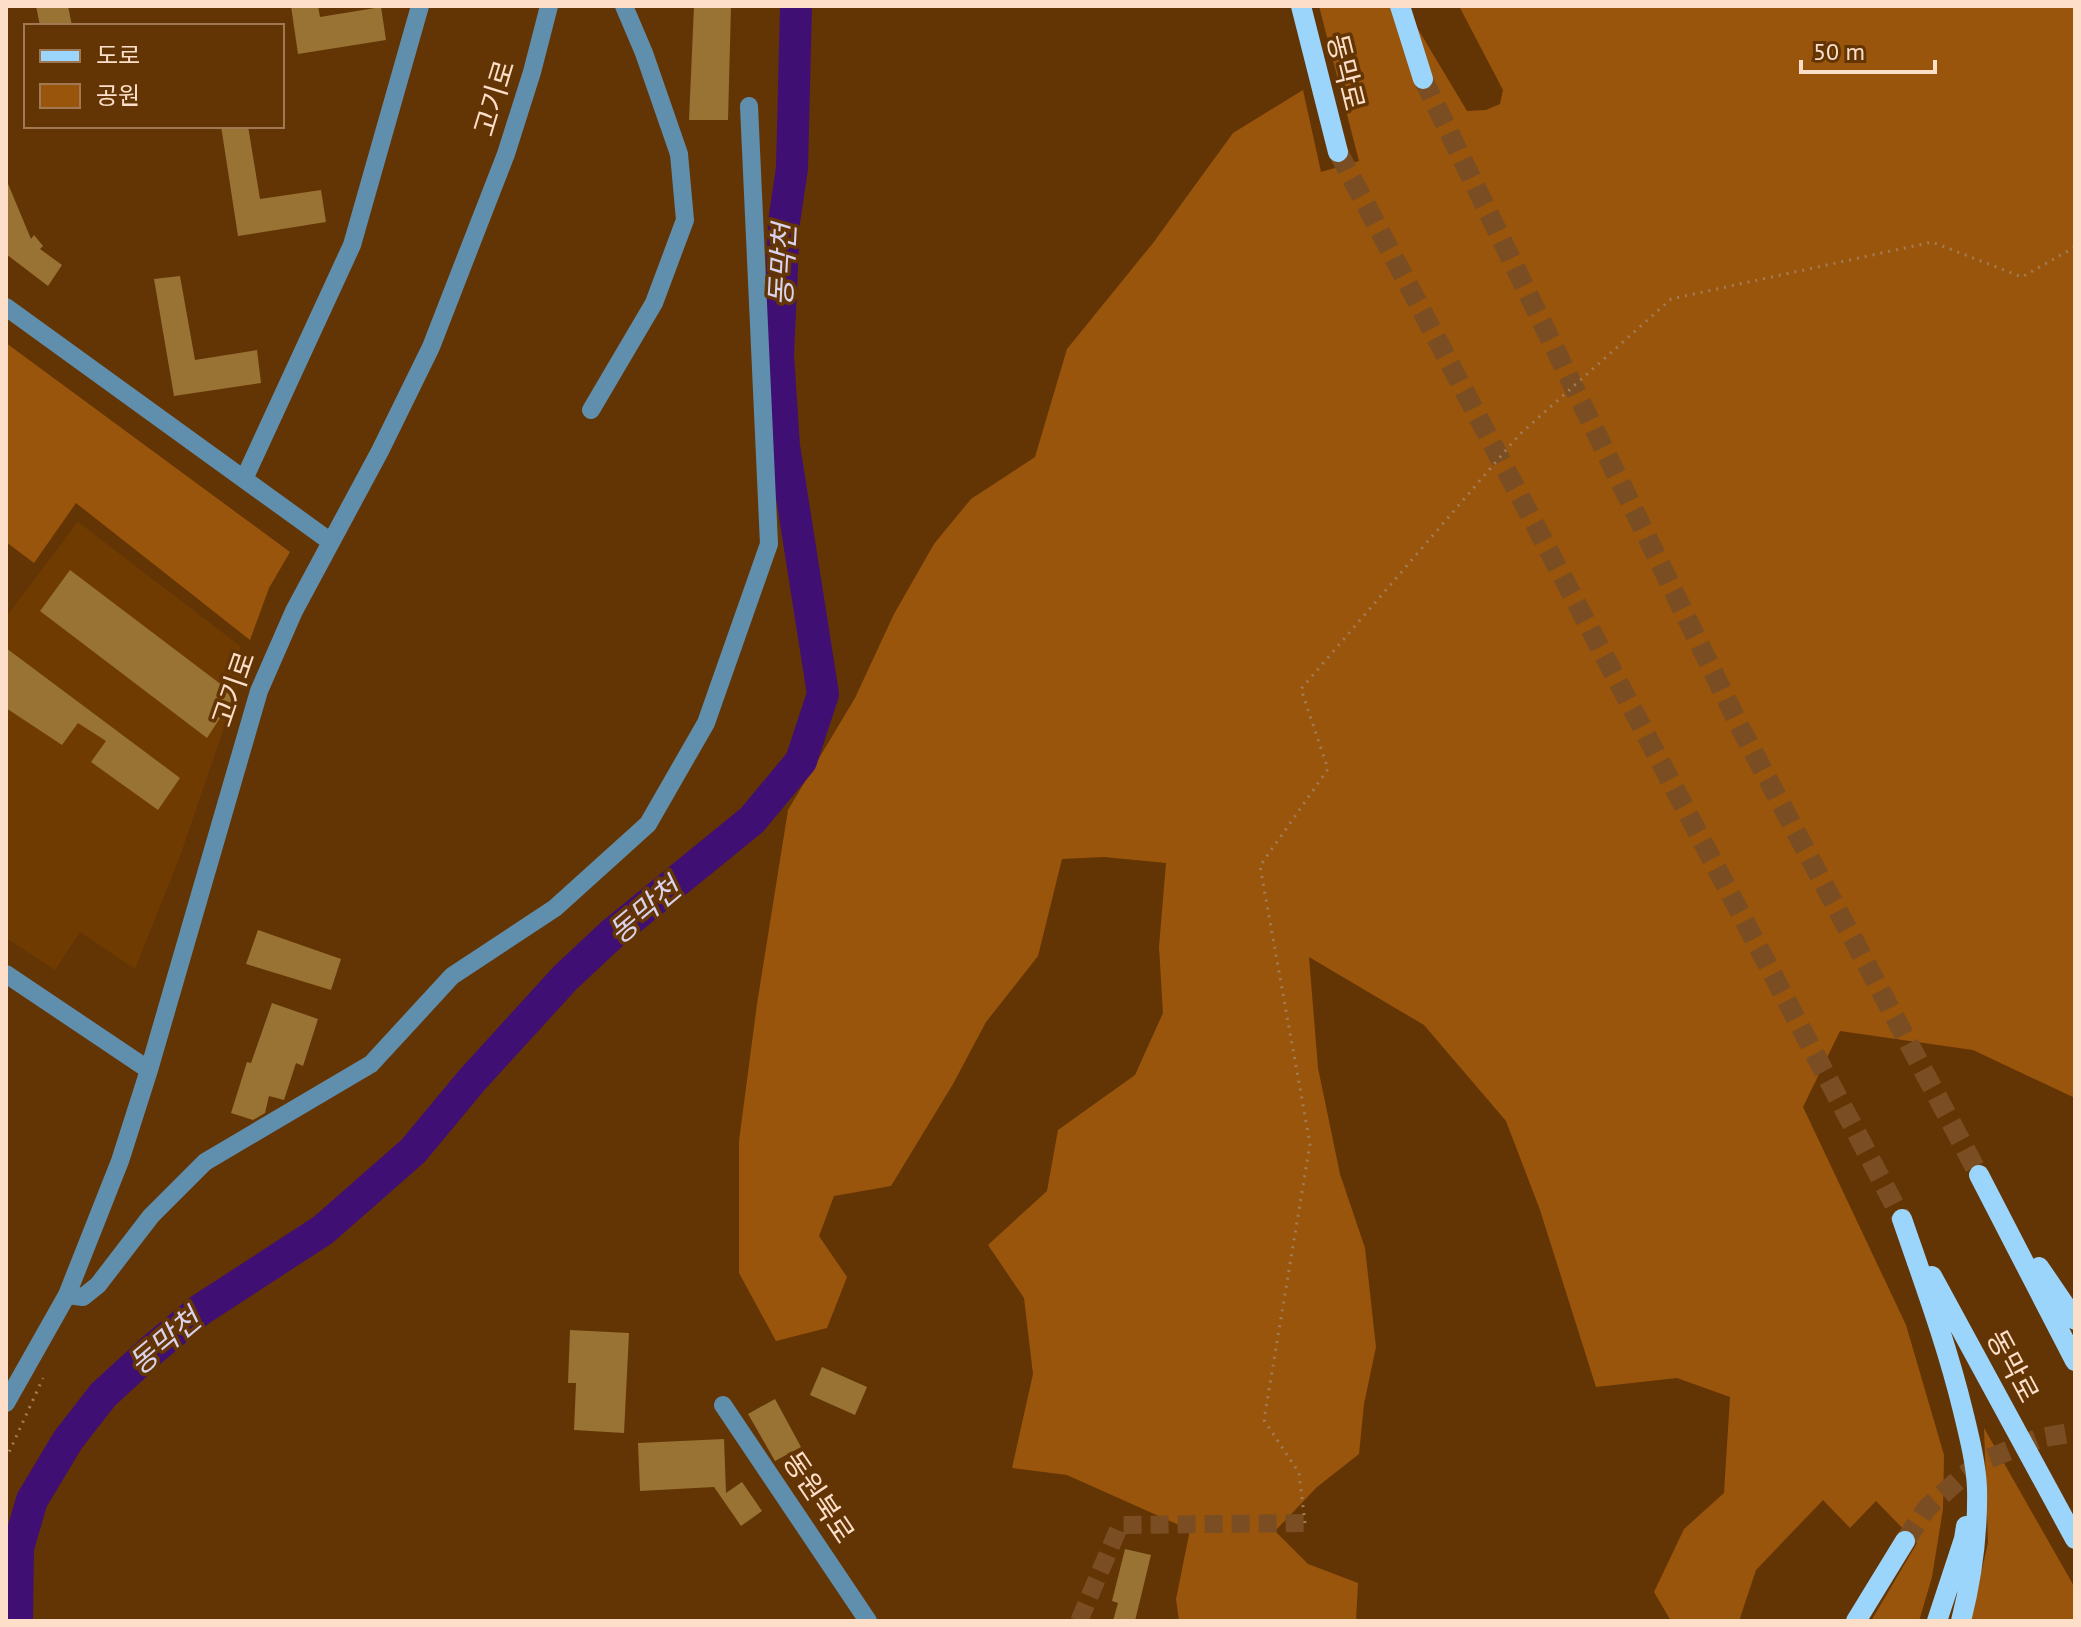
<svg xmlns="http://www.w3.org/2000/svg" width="2081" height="1627" font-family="'PT Sans','Noto Sans KR',sans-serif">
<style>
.built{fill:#703b01}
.green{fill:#9a550d}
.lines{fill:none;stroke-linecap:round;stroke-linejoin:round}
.river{stroke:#400f74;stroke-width:32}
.building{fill:#987334}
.minor-tunnel{stroke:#7a4e22;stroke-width:18;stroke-dasharray:18 9;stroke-linecap:butt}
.major-tunnel{stroke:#7a4e22;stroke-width:20;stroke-dasharray:20 10;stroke-linecap:butt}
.path{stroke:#a37c57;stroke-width:3;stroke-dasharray:2 6;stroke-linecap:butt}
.minor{stroke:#608fae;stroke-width:18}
.major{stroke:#9cd5fb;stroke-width:20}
.labels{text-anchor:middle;stroke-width:7;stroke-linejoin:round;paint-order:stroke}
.street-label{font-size:28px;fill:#fcdec9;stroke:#633505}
.water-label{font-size:30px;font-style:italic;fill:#dbd3ee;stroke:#633505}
</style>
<rect width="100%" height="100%" fill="#633505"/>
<!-- built -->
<path class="built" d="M78,522L240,646L241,678L180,856L135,969L80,932L55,970L6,938V617Z"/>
<!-- green -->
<path class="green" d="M1319,6H1399L1412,19L1467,111L1486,110L1500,104L1503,90L1459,6H2075V1098L1973,1050L1840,1031L1803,1107L1906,1325L1944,1455L1943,1509L1932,1577L1919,1621H1871L1917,1543L1876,1501L1850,1528L1823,1500L1756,1570L1739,1621H1671L1654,1592L1684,1529L1724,1493L1730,1397L1677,1378L1596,1387L1540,1210L1506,1121L1424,1025L1309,957L1318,1068L1340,1174L1365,1248L1376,1347L1364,1404L1359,1454L1317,1487L1275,1531L1308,1564L1358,1583L1356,1621H1179L1176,1599L1190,1530L1067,1475L1012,1468L1033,1374L1024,1298L988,1245L1047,1191L1058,1130L1135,1075L1163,1013L1159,947L1166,863L1104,857L1062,859L1038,956L986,1022L953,1084L891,1186L834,1196L819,1236L847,1277L827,1328L776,1341L739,1273V1141L757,1004L788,810L855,698L894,614L934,544L971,499L1035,457L1067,349L1153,243L1233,133L1303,90L1321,172L1359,161Z
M6,343L290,552L269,588L250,640L76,503L34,563L6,542Z
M1984,1428L2075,1588V1621H1970L1988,1543Z"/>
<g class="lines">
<!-- river -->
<path class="river" d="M17,1621L18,1548L32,1500L68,1440L103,1395L152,1350L200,1310L323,1230L413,1151L472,1080L565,978L612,934L752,820L801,761L823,694L784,446L778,355L784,222L792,168L796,6"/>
</g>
<!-- building -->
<path class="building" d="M36,6H68L72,26H40Z
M291,6H318L320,17L381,7L386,40L298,54Z
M694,6H731L728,120H689Z
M221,126H248L260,199L321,190L326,222L238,236Z
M6,179L31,239L34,235L43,246L40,249L62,265L48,286L6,254Z
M180,276L195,360L257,350L261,383L174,396L154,279Z
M70,570L235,695L207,738L40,611Z
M6,648L180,778L158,810L91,762L106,741L78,723L62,745L6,708Z
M258,930L341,959L331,990L246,964Z
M272,1003L318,1019L303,1066L296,1063L284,1100L269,1096L265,1113L253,1120L231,1113L247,1062L251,1063Z
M570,1330L629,1333L624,1433L574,1430L576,1383H568Z
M822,1367L867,1387L855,1415L810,1395Z
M775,1399L801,1447L775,1461L748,1414Z
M724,1439L726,1493L742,1482L762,1511L741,1526L714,1487L640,1491L638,1443Z
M1125,1549L1151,1555L1135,1621H1113L1118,1603L1112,1601Z"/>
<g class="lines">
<!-- minor-tunnel -->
<path class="minor-tunnel" d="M1079,1621L1120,1525L1305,1523"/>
<!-- major-tunnel -->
<path class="major-tunnel" d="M1423,79L1741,729L1979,1175
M1338,152L1902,1219
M1905,1541L1927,1508L1964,1475L1988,1459L2040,1438L2075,1432"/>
<!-- path -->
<path class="path" d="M6,1459L43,1378
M1305,1523L1299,1473L1264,1420L1310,1144L1260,866L1328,769L1301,689L1519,435L1671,299L1932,242L2022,277L2075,247"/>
<!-- minor -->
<path class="minor" d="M6,307L331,542
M591,410L654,303L685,220L679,154L644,53L624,6
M245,477L352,245L420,6
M6,974L149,1070
M67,1295L83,1297L98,1285L151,1216L205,1162L371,1064L452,976L555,908L648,824L706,723L769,544L749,106
M6,1403L67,1295L120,1161L149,1070L259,691L294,611L380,451L431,347L506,154L532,72L549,6
M723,1405L868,1621"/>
<!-- major -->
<path class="major" d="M1301,6L1338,152
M1400,6L1423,79
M1979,1175L2075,1361
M1902,1219C1924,1283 1947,1345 1963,1411C1969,1436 1976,1463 1977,1488C1978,1533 1972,1578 1961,1621
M2039,1267L2075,1320
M1932,1276L2075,1539
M1856,1621L1905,1541
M1937,1621L1964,1539L1966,1526"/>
</g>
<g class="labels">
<!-- street labels -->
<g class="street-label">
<text transform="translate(1346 72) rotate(76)" y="10">동막로</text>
<text transform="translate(494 98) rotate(-73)" y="10">고기로</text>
<text transform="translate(233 689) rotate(-71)" y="10">고기로</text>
<text transform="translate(2013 1366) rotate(62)" y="10">동막로</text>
<text transform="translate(819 1497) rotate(56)" y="10">동원북로</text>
</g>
<!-- water labels -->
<g class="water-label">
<text transform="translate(783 265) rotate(-87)" y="10">동막천</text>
<text transform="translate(645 911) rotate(-40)" y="10">동막천</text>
<text transform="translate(165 1342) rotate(-40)" y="10">동막천</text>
</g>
</g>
<!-- border -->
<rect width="2081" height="1627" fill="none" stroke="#fcdec9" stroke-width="16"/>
<!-- legend -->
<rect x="24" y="24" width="260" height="104" fill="#633505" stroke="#a07953" stroke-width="2"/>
<rect x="40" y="50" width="40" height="12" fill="#9cd5fb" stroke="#a07953" stroke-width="2"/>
<text x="96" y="64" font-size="24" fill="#fcdec9">도로</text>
<rect x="40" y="84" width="40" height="24" fill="#9a550d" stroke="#a07953" stroke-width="2"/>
<text x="96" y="104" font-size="24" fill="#fcdec9">공원</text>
<!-- scale -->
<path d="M1801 60v12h134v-12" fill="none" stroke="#fcdec9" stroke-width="4"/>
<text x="1813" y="60" font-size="24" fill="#fcdec9" stroke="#633505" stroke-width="6" paint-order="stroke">50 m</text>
</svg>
